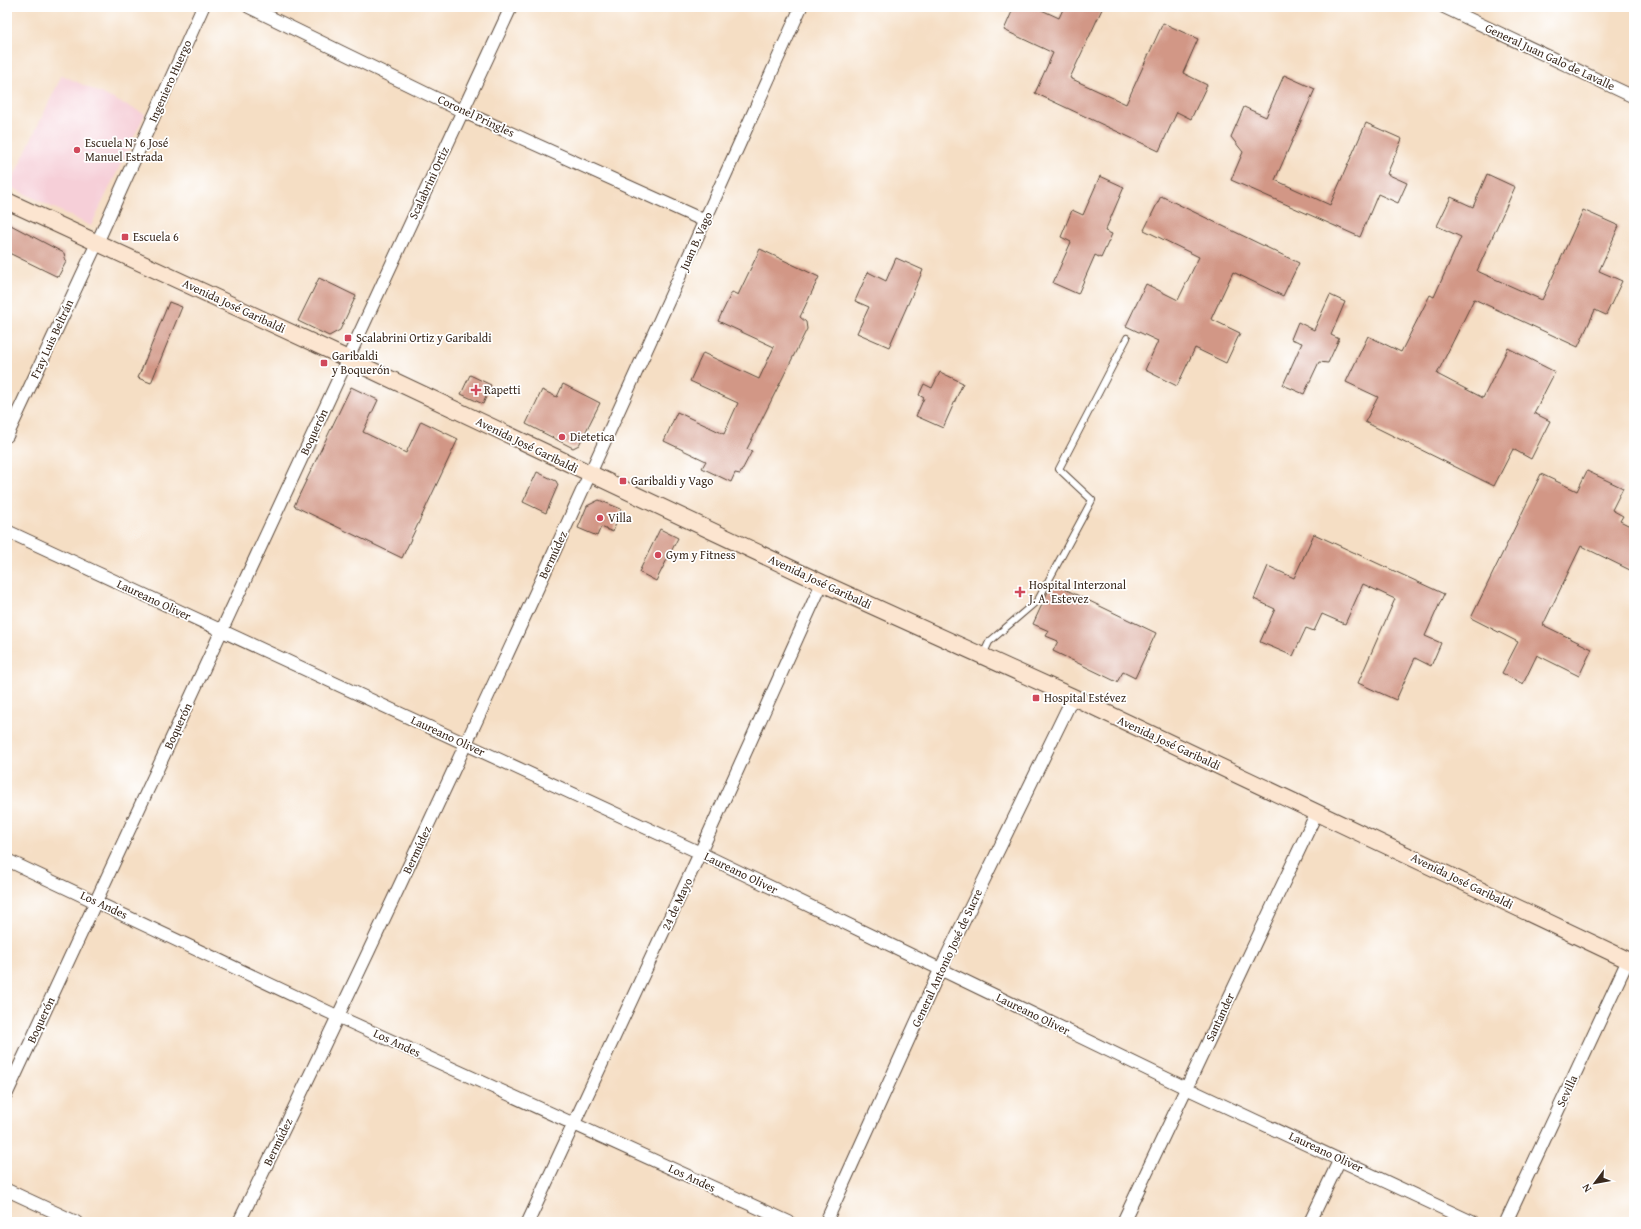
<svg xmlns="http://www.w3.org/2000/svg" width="1641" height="1229" font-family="'Gentium Book Plus',serif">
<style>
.built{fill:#f6cfd8}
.building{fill:#d29786}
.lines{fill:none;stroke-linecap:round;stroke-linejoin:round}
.lane-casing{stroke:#574537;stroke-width:8}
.street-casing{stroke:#574537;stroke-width:14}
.secondary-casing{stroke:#574537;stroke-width:18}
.lane{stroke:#fff;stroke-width:6}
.street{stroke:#fff;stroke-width:12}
.secondary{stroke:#fce5d0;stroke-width:16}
.poi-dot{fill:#d1495b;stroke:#fff;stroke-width:1.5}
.labels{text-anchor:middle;stroke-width:3.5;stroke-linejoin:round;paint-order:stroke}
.street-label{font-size:12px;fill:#3b2a1e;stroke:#fff}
.poi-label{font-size:12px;fill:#3b2a1e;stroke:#fff;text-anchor:start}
</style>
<rect width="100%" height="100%" fill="#fff"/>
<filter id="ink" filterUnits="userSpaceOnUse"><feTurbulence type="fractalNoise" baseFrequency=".025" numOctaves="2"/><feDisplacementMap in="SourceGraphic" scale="8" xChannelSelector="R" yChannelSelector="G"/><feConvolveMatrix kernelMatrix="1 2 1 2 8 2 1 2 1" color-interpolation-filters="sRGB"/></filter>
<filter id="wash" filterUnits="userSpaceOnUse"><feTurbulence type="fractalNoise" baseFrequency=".012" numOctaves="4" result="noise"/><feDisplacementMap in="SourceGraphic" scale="16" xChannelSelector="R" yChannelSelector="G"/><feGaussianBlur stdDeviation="0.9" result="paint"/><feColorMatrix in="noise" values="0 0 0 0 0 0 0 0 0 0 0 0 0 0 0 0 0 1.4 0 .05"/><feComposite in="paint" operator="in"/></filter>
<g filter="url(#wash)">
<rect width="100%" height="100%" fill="#f5dec4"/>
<!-- built -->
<path class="built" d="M62,75L145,114L91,226L9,186Z"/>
<g id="blocks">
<!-- building -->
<path class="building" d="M1014,7H1035L1059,18L1064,7H1103L1070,78L1126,104L1163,23L1198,39L1183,73L1207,85L1191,119L1177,112L1159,151L1035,93L1053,53L1004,30Z
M1284,75L1315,89L1275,180L1330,205L1366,123L1402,139L1387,174L1407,183L1398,203L1378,194L1360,237L1231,180L1243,152L1231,137L1244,107L1266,117Z
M1487,174L1515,187L1477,271L1542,300L1583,210L1619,226L1599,271L1622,281L1606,315L1595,310L1578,347L1474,299L1437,374L1483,398L1508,348L1555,372L1534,413L1550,421L1531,459L1513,449L1494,486L1365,422L1378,397L1346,382L1368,336L1401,352L1430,295L1434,297L1461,237L1437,226L1451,197L1473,207Z
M1100,176L1124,187L1105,231L1112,234L1101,258L1095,255L1078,294L1053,283L1071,242L1061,237L1072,210L1083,215Z
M1161,196L1299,263L1283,296L1233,272L1211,319L1240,333L1226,363L1195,348L1177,386L1145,370L1158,341L1126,326L1146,284L1178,300L1199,257L1144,230Z
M7,223L64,253L66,262L58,277L7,252Z
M760,249L819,277L800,317L806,322L807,329L747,449L752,451L740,474L735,473L731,482L702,468L706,461L664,441L677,412L724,434L738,403L690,381L703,353L759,379L774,347L718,321L732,292L738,295Z
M896,258L923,270L889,347L857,333L869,307L855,301L868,272L886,281Z
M319,278L356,296L340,330L329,336L298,321Z
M1330,295L1345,302L1331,335L1339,339L1328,363L1319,362L1304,394L1283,385L1302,343L1291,339L1298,322L1314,330Z
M169,302L182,307L151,383L138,378Z
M940,372L963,383L943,428L916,416L924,398L919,395L924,384L932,388Z
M470,375L491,385L483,404L461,394Z
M563,384L600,403L579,445L573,448L526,424L542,390L557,397Z
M351,387L378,400L363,432L406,453L421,421L458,439L402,558L294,506Z
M1587,471L1623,488L1612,510L1623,516L1620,521L1634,528V572L1581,546L1543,625L1592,649L1579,676L1537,655L1523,684L1502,673L1518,642L1471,618L1541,474L1577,491Z
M537,472L556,481L558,485L546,513L523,502Z
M599,500L621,509L613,532L601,527L597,536L578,528L587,506Z
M660,529L678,538L656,581L639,572Z
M1314,534L1444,594L1425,636L1441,643L1431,666L1415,658L1396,700L1358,683L1395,599L1363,584L1345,624L1322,614L1314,631L1306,628L1293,656L1260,642L1275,609L1254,599L1268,566L1294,578Z
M1052,583L1156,633L1135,678L1123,672L1117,682L1053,651L1058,641L1046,636L1049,631L1033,624Z"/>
</g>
</g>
<g filter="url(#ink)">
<use href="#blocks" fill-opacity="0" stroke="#574537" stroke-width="1"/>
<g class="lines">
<!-- lane casing -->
<g class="lane-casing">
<path id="lane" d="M983,655L989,642L1038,600L1092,500L1059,469L1127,338"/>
</g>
<!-- street casing -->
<g class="street-casing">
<path id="street" d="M249,7L462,111L705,221
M1444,7L1634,97
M7,436L97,243L203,7
M7,531L694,850L1186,1088L1472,1222
M7,860L339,1017L789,1222
M7,1093L511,7
M7,1190L76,1222
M239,1222C434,821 618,414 801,7
M528,1222L700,853L822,583
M826,1222L940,970L1073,697
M1123,1222L1317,812
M1310,1222L1340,1159
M1506,1222L1628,960"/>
</g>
<!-- secondary casing -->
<g class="secondary-casing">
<path id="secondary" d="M7,201L348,359L822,583L1073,697L1634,963"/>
</g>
<!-- lane -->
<use href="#lane" class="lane"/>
<!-- street -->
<use href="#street" class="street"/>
<!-- secondary -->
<use href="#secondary" class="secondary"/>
</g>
</g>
<!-- markers -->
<g class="poi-dot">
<circle cx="77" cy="150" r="4"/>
<rect x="121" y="233" width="8" height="8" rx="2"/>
<rect x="344" y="334" width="8" height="8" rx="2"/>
<rect x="320" y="359" width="8" height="8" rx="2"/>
<path d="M474 384h4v4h4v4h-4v4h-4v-4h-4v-4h4z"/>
<circle cx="562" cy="437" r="4"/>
<rect x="619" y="477" width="8" height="8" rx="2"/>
<circle cx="600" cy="518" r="4"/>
<circle cx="658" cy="555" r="4"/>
<path d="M1018 586h4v4h4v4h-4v4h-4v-4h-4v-4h4z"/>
<rect x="1032" y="694" width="8" height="8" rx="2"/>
</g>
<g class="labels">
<!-- street labels -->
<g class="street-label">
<text transform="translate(1550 57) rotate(25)" y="4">General Juan Galo de Lavalle</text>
<text transform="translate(170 81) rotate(-66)" y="4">Ingeniero Huergo</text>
<text transform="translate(476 116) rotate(25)" y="4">Coronel Pringles</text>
<text transform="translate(429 183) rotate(-65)" y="4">Scalabrini Ortiz</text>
<text transform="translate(696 241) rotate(-66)" y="4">Juan B. Vago</text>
<text transform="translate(234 306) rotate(25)" y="4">Avenida José Garibaldi</text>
<text transform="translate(52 339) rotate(-65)" y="4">Fray Luis Beltrán</text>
<text transform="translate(314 432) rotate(-65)" y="4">Boquerón</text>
<text transform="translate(527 445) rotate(26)" y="4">Avenida José Garibaldi</text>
<text transform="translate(553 555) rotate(-65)" y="4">Bermúdez</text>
<text transform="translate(820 582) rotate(25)" y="4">Avenida José Garibaldi</text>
<text transform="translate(154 600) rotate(25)" y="4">Laureano Oliver</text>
<text transform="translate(178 726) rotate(-65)" y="4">Boquerón</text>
<text transform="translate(448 736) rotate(25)" y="4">Laureano Oliver</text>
<text transform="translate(1169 743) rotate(25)" y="4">Avenida José Garibaldi</text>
<text transform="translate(417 850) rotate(-65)" y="4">Bermúdez</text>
<text transform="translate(741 873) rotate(26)" y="4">Laureano Oliver</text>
<text transform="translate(1462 881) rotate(26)" y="4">Avenida José Garibaldi</text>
<text transform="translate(677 904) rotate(-65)" y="4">24 de Mayo</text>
<text transform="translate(104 905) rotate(25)" y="4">Los Andes</text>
<text transform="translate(947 958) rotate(-65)" y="4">General Antonio José de Sucre</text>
<text transform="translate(1033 1014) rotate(26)" y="4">Laureano Oliver</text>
<text transform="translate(1220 1017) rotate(-65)" y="4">Santander</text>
<text transform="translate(41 1020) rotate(-65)" y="4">Boquerón</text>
<text transform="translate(397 1043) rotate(25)" y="4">Los Andes</text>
<text transform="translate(1567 1091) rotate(-65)" y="4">Sevilla</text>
<text transform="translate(278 1142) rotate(-64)" y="4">Bermúdez</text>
<text transform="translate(1326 1152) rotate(25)" y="4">Laureano Oliver</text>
<text transform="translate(692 1178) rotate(25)" y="4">Los Andes</text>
</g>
<!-- poi labels -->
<g class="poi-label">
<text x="85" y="147">Escuela N° 6 José<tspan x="85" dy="14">Manuel Estrada</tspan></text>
<text x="133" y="241">Escuela 6</text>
<text x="356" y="342">Scalabrini Ortiz y Garibaldi</text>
<text x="332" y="360">Garibaldi<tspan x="332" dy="14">y Boquerón</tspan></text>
<text x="484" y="394">Rapetti</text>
<text x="570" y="441">Dietetica</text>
<text x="631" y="485">Garibaldi y Vago</text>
<text x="608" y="522">Villa</text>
<text x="666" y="559">Gym y Fitness</text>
<text x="1029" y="589">Hospital Interzonal<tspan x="1029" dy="14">J. A. Estevez</tspan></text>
<text x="1044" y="702">Hospital Estévez</text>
</g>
</g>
<!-- margin -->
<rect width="1641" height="1229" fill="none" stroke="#fff" stroke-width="24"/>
<!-- north arrow -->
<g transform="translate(1595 1183) rotate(238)" stroke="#ffffff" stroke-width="3" paint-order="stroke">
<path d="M0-3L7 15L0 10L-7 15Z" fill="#3b2a1e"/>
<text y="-6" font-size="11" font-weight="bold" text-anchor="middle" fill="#3b2a1e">N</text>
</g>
</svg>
